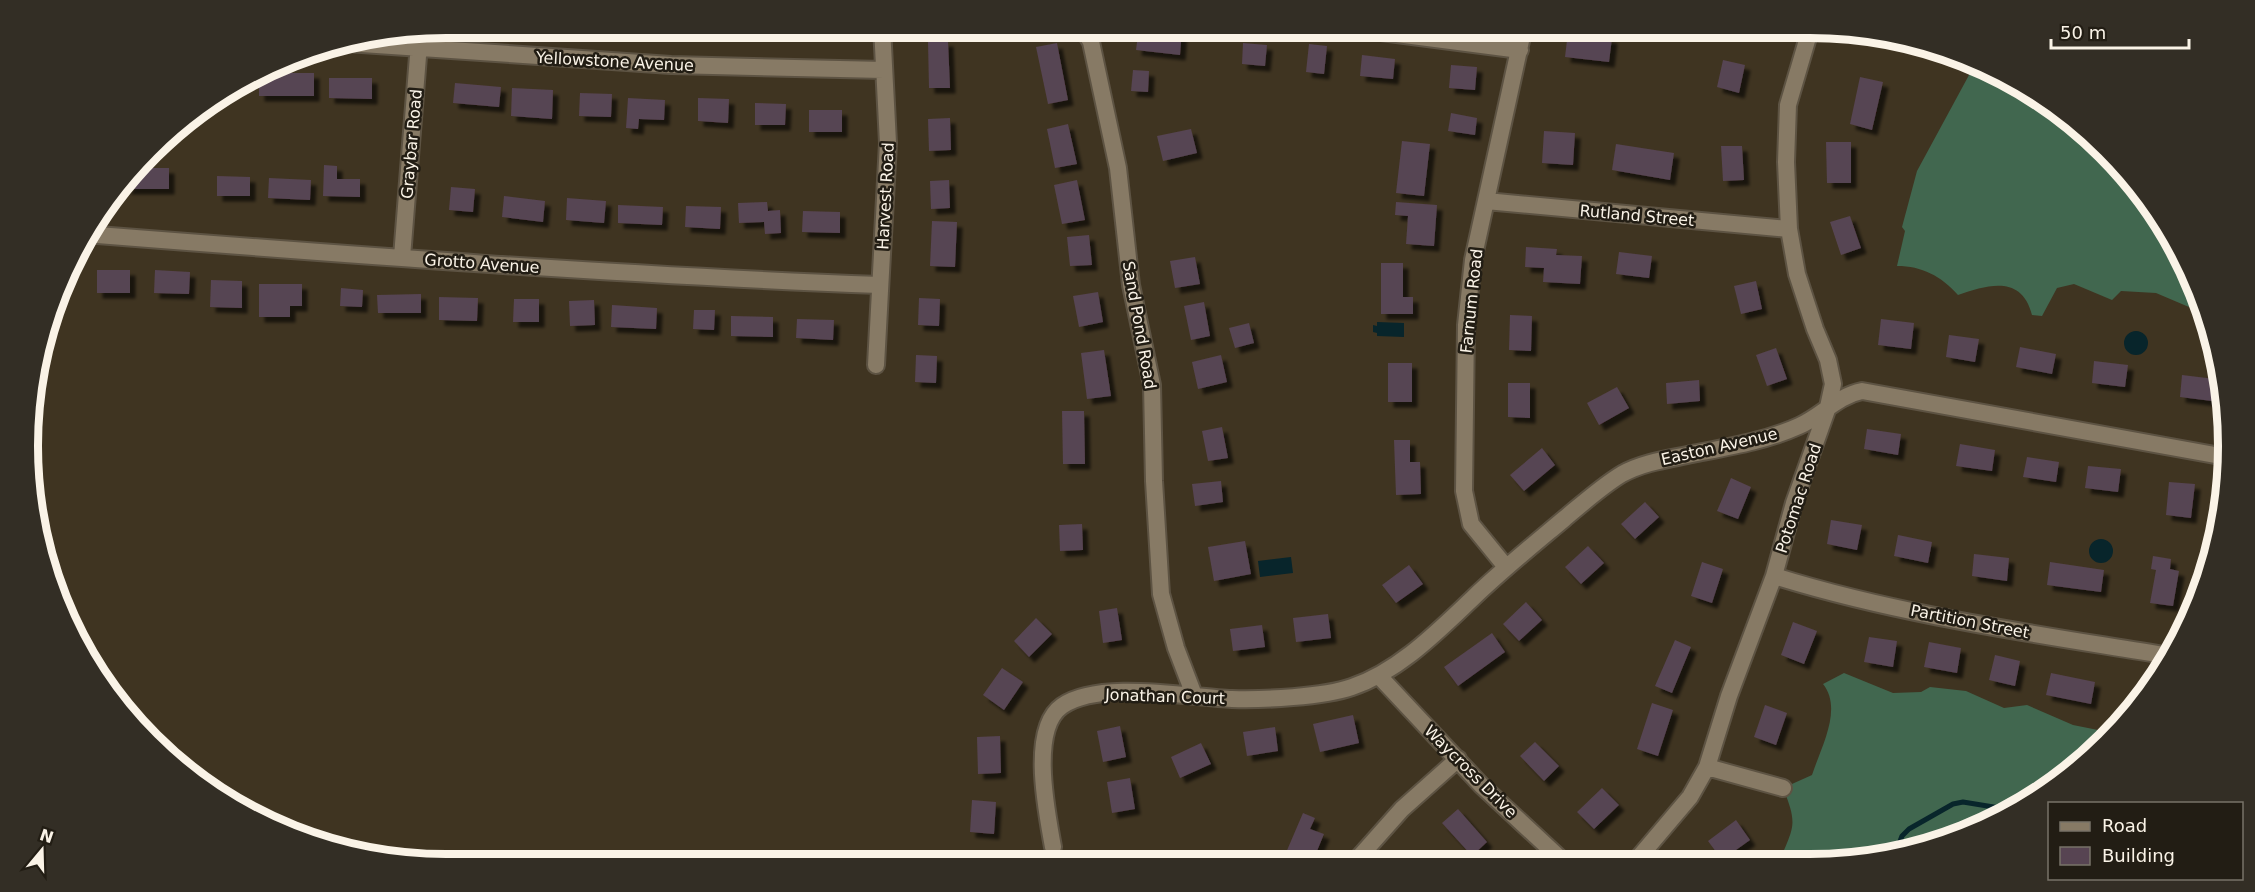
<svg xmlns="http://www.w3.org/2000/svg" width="2255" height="892" font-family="'DejaVu Sans',sans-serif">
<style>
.forest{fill:#41674f}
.water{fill:#08252b}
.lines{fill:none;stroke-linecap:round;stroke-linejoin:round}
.stream{stroke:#08252b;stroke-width:5}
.building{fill:#574452;filter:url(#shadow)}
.minor-casing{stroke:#5d5343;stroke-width:20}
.minor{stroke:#877a65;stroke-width:16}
.labels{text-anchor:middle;stroke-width:5;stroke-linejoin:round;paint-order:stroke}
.street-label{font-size:16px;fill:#faf3e7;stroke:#221d14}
.rim{fill:none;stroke:#faf3e7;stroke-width:8}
</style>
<defs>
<filter id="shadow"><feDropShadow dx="5.5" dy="5.5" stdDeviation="1.5" flood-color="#0009"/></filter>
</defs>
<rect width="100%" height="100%" fill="#3f3421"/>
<!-- forest -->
<path class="forest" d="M1975,64L2018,83L2085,131L2141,191L2185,260L2203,309L2196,310L2156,293L2121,291L2112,300L2074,284L2057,288L2042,316L2032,315C2022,275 1989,284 1958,295C1941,276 1922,266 1897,266L1905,231L1902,227L1917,171Z
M1844,673L1893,693L1921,692L1930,687L1966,691L2004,708L2027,705L2073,725L2108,732L2113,729L2094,751L2074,761L2061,777L1994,822L1864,861L1779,862C1794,826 1798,825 1783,788L1812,775C1821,747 1843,709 1823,684Z"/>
<!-- water -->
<path class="water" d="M1377,322L1404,323V337L1377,336V333L1373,332V325L1377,326Z
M2124 343a12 12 0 1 1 24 0a12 12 0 1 1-24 0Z
M2089 551a12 12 0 1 1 24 0a12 12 0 1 1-24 0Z
M1291,557L1293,573L1260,577L1258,561Z"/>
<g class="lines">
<!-- stream -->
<path class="stream" d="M1896,852L1902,836L1909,829L1953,804L1963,802L2012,810"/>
</g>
<!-- building -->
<path class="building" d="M1139,27L1182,30L1180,55L1136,50Z
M1568,32L1612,38L1609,62L1565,57Z
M948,41L950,88H929L928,42Z
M1057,43L1068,100L1048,104L1036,47Z
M1243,43L1267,45L1265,66L1242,64Z
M1309,44L1327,46L1324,74L1306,72Z
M1362,55L1395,59L1393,79L1360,76Z
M1723,60L1745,65L1739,93L1717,87Z
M1451,65L1477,67L1475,90L1449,88Z
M1133,70L1149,71L1148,92L1131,91Z
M259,73H314V96H259Z
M1860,77L1883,82L1872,130L1850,124Z
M329,78H372V99L329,98Z
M455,83L501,87L499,107L453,103Z
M512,88L553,90L552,119L511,116Z
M580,93L612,94L611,117L579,116Z
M628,98L665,100L664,120L639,119L638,129L626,128Z
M698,98L729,99L728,123L698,121Z
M755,103L786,104L785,125H755Z
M809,110H842V132H809Z
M1451,113L1477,118L1475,135L1448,131Z
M950,118L951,150L929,151L928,119Z
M1068,124L1077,164L1055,168L1047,129Z
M1191,129L1197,153L1163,161L1157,136Z
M1544,131L1575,133L1573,165L1542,163Z
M1402,141L1430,144L1424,196L1396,193Z
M1826,142H1851V183H1827Z
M1616,144L1674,153L1670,180L1612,170Z
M1721,146H1742L1744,180L1723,181Z
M324,165L337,166V179H360V197L323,196Z
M139,168H169V189H125Z
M217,176L250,177V196H217Z
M269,178L311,180L310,200L268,198Z
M949,180L950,208L931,209L930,181Z
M1077,180L1085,220L1062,224L1054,185Z
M451,187L475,189L473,212L449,210Z
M504,196L545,201L543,222L502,217Z
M567,198L606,201L604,223L566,220Z
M767,202L768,211L780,210L781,233L765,234L764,222L739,223L738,203Z
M1396,202L1437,205L1434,246L1406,244L1408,216L1395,215Z
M618,205L663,207L662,225L618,223Z
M686,206L721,207L720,229L685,227Z
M803,211L840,212V233L802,232Z
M1850,216L1861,248L1841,255L1830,222Z
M932,221L957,222L955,267L930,266Z
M1089,235L1092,265L1070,266L1067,237Z
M1526,247L1557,249L1556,255L1582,256L1580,284L1543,282L1544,268L1525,267Z
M1619,252L1652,256L1649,278L1616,274Z
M1195,257L1200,284L1175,288L1170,261Z
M1381,263H1403V297H1413V314H1381Z
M97,270H130V293H97Z
M155,270L190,272L189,294L154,293Z
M211,280L242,281V308L210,307Z
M1756,281L1762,309L1741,314L1734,286Z
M259,284H302V306H290V317H259Z
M341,288L363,290L362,307L340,306Z
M1098,292L1103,322L1079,327L1073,296Z
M421,294V313H378L377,295Z
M439,297L478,298L477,321L439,320Z
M919,298L940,299L939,326L918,325Z
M514,299H539V322H513Z
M594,300L595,325L570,326L569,301Z
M1204,302L1210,336L1191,340L1184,306Z
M612,305L657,308L656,329L611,327Z
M694,310H715L714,330L693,329Z
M1510,315L1532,316L1531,351L1509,350Z
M731,316L773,317V337L731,336Z
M797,319L834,320L833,340L796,338Z
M1881,319L1914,323L1911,349L1878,345Z
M1249,323L1254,343L1235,348L1229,328Z
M1949,335L1979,339L1975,362L1946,357Z
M2020,347L2056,354L2052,374L2016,367Z
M1776,348L1787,379L1767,386L1756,355Z
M1104,350L1111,396L1087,399L1081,353Z
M916,355L937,356L936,383L915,382Z
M1221,355L1227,382L1198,389L1192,362Z
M2094,361L2128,365L2125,387L2092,383Z
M1388,363H1412V402H1388Z
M2182,375L2215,379L2212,401L2180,397Z
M1699,380L1700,401L1667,404L1666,383Z
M1508,383H1530V418L1508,417Z
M1617,387L1629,408L1599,425L1587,403Z
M1062,411H1084L1085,464H1063Z
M1222,427L1228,458L1208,461L1202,431Z
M1867,429L1901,434L1898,455L1864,449Z
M1394,440H1410V462H1420L1421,494L1396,495Z
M1960,444L1995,450L1992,471L1956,466Z
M1542,448L1555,465L1524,491L1510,475Z
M2027,457L2059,462L2056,482L2023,477Z
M2088,466L2121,469L2118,492L2085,488Z
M1731,478L1751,487L1738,519L1717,511Z
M1221,481L1223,502L1195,506L1192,484Z
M2169,482L2195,484L2191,518L2166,515Z
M1645,502L1659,517L1635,539L1621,524Z
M1831,520L1862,525L1857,550L1827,544Z
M1082,524L1083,550L1060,551L1059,525Z
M1898,535L1932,542L1928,563L1894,556Z
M1245,541L1251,574L1214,581L1208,547Z
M1588,546L1604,563L1581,584L1565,567Z
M1974,554L2009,558L2007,581L1972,576Z
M2153,556L2171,559L2170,569L2179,571L2173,606L2150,603L2156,570L2151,569Z
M1702,562L1723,569L1712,603L1691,596Z
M2050,562L2104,570L2101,592L2047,585Z
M1409,565L1423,584L1396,603L1382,585Z
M1526,602L1542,620L1519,641L1503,624Z
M1117,608L1122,640L1103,643L1099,611Z
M1328,614L1331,638L1296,642L1293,618Z
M1036,618L1052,634L1029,657L1014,641Z
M1793,622L1817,631L1804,664L1781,655Z
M1262,625L1265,647L1233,651L1230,629Z
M1492,633L1505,652L1458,686L1444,667Z
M1869,637L1897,641L1893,667L1864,662Z
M1675,640L1691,647L1672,693L1655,686Z
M1929,642L1961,648L1957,673L1924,667Z
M1995,655L2020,661L2015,686L1989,680Z
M1002,668L1023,682L1004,710L983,695Z
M2051,673L2095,682L2091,704L2046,695Z
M1652,703L1673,710L1658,756L1637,749Z
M1765,705L1787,713L1776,745L1754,737Z
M1353,715L1359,743L1320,752L1313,724Z
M1120,726L1126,757L1103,762L1097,731Z
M1275,727L1278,751L1247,756L1243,732Z
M1000,736L1001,773L978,774L977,737Z
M1535,742L1559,766L1544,781L1520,756Z
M1201,743L1211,764L1180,778L1171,757Z
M1130,778L1135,809L1112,813L1107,782Z
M1602,788L1619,805L1594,829L1577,812Z
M972,800L996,802L994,834L970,832Z
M1458,809L1487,842L1472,856L1442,823Z
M1303,813L1315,818L1310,829L1324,834L1312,863H1303L1285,855Z
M1736,820L1750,840L1722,860L1708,841Z
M991,856L993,864H967L966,863Z"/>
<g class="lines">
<!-- minor casing -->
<g class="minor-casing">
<path id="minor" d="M1082,27L1091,42L1118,168L1131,285L1152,385L1154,481L1161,594L1176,648L1194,695
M1343,27L1520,50
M347,43L671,65L884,70
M1486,201L1789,229
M85,234C350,255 615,275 880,285
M402,257L420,31
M876,365L888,143L882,27
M1506,567L1471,524L1464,491L1466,325L1473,260L1524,27
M1774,576C1902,616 2037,634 2169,656
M1380,677L1482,786L1564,862
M1707,767L1783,788
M1053,847C1047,813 1029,729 1062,706C1099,680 1187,697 1232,699C1262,700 1324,697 1352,687C1399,671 1437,632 1473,598C1502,570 1533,545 1564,519C1582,504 1602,486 1622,474C1644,462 1669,459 1692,454C1728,447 1766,441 1799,426C1822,416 1837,396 1862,391L2226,457
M1635,862L1690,797L1707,767L1729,696L1774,576L1794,503L1828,407L1833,384L1828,360L1815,329L1797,274L1789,229L1786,162L1788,105L1811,27
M1354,863L1402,809L1458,759"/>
</g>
<!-- minor -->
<use href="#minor" class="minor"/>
</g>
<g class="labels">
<!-- street labels -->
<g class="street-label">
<text transform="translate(615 61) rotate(3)" y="6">Yellowstone Avenue</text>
<text transform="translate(411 144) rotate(-85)" y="6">Graybar Road</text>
<text transform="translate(885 196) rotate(-87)" y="6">Harvest Road</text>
<text transform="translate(1637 215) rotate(5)" y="6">Rutland Street</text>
<text transform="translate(482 263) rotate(4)" y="6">Grotto Avenue</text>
<text transform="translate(1471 301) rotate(-84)" y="6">Farnum Road</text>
<text transform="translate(1140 325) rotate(80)" y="6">Sand Pond Road</text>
<text transform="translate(1719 446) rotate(-13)" y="6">Easton Avenue</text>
<text transform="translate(1798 498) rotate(-72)" y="6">Potomac Road</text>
<text transform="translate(1970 621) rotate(11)" y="6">Partition Street</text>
<text transform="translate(1165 696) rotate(2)" y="6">Jonathan Court</text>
<text transform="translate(1471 771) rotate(45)" y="6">Waycross Drive</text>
</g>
</g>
<!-- crop -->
<path d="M0 0H2255V892H0ZM446 38H1810A408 408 0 0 1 2218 446V446A408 408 0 0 1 1810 854H446A408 408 0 0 1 38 446V446A408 408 0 0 1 446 38Z" fill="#332e25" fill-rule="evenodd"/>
<path class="rim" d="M446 38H1810A408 408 0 0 1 2218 446V446A408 408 0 0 1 1810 854H446A408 408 0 0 1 38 446V446A408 408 0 0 1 446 38Z"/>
<!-- legend -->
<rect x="2048" y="802" width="195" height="78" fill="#221d14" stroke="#787368" stroke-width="1.5"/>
<rect x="2060" y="822" width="30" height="9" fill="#877a65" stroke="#787368" stroke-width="1.5"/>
<text x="2102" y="832" font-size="18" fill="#faf3e7">Road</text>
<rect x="2060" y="847" width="30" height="18" fill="#574452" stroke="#787368" stroke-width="1.5"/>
<text x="2102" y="862" font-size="18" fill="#faf3e7">Building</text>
<!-- north arrow -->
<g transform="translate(42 850) rotate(19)" stroke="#221d14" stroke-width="4.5" paint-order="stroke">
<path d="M0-4.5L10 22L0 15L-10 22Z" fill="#faf3e7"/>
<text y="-9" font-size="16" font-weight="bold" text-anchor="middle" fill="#faf3e7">N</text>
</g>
<!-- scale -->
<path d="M2051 39v9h138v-9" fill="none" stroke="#faf3e7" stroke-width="3"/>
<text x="2060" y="39" font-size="18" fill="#faf3e7" stroke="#221d14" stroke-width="4.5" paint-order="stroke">50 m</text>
</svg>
